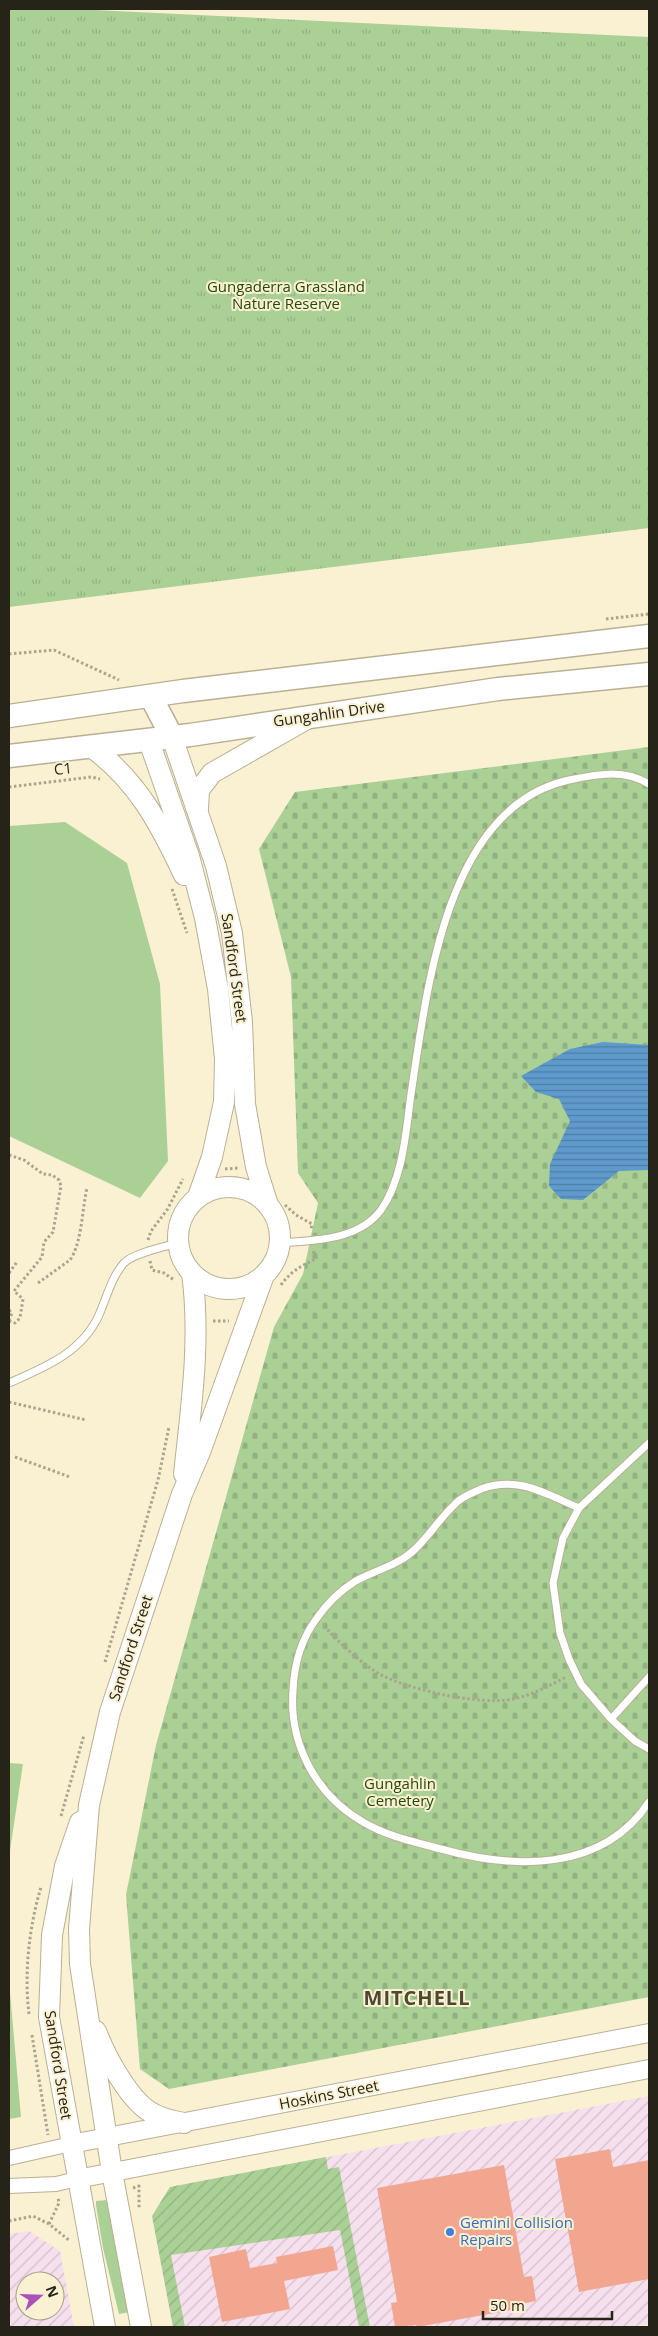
<svg xmlns="http://www.w3.org/2000/svg" width="658" height="2336" font-family="'Open Sans',sans-serif">
<style>
.industrial{fill:url(#industrial-furrows);fill-rule:evenodd}
.grass{fill:#aad096}
.cemetery{fill:url(#cemetery-stones)}
.park{fill:url(#park-tufts)}
.garden{fill:url(#garden-furrows)}
.water{fill:url(#water-rules)}
.building{fill:#f3a68f}
.lines{fill:none;stroke-linecap:round;stroke-linejoin:round}
.service-casing{stroke:#b9b094;stroke-width:9}
.minor-casing{stroke:#b9b094;stroke-width:16}
.tertiary-casing{stroke:#b9b094;stroke-width:20}
.secondary-casing{stroke:#b9b094;stroke-width:22}
.primary-casing{stroke:#b9b094;stroke-width:25}
.path{stroke:#aaa48d;stroke-width:3;stroke-dasharray:2.5 2.5;stroke-linecap:butt}
.service{stroke:#fff;stroke-width:7}
.minor{stroke:#fff;stroke-width:14}
.tertiary{stroke:#fff;stroke-width:18}
.secondary{stroke:#fff;stroke-width:20}
.primary{stroke:#fff;stroke-width:22}
.shop-dot{fill:#3f7fe0;stroke:#faf1d3;stroke-width:2}
.labels{text-anchor:middle;stroke-width:4;stroke-linejoin:round;paint-order:stroke}
.park-label{font-size:15px;fill:#244a05;stroke:#faf1d3}
.street-label{font-size:15px;fill:#262318;stroke:#faf1d3}
.shop-label{font-size:15px;fill:#366cbe;stroke:#faf1d3;text-anchor:start}
.district-label{font-size:20px;font-weight:bold;letter-spacing:1px;fill:#4f482f;stroke:#faf1d3}
</style>
<defs>
<pattern id="industrial-furrows" width="10" height="10" patternUnits="userSpaceOnUse" patternTransform="scale(1.25)"><rect width="10" height="10" fill="#f6e0ee"/><path d="M-1 1l2-2M0 10L10 0M9 11l2-2" fill="none" stroke="#d3c0cb"/></pattern>
<pattern id="cemetery-stones" width="16" height="16" patternUnits="userSpaceOnUse" patternTransform="scale(1.25)"><rect width="16" height="16" fill="#aad096"/><path d="M2 7V4a2 2 0 0 1 4 0v3zM10 15v-3a2 2 0 0 1 4 0v3z" fill="#92b281"/></pattern>
<pattern id="park-tufts" width="24" height="20" patternUnits="userSpaceOnUse" patternTransform="scale(1.25)"><rect width="24" height="20" fill="#aad096"/><path d="M3 7l-1-3M5 7V3M7 7l1-3M15 17l-1-3M17 17v-4M19 17l1-3" fill="none" stroke="#92b281"/></pattern>
<pattern id="garden-furrows" width="10" height="10" patternUnits="userSpaceOnUse" patternTransform="scale(1.25)"><rect width="10" height="10" fill="#aad096"/><path d="M-1 1l2-2M0 10L10 0M9 11l2-2" fill="none" stroke="#92b281"/></pattern>
<pattern id="water-rules" width="6" height="5" patternUnits="userSpaceOnUse" patternTransform="scale(1.25)"><rect width="6" height="5" fill="#5f9acc"/><path d="M0 2.5h6" fill="none" stroke="#4e7da5"/></pattern>
</defs>
<rect width="100%" height="100%" fill="#faf1d3"/>
<!-- industrial -->
<path class="industrial" d="M649,2096V2324L631,2327H173L152,2216L170,2187Z
M29,2231L60,2251L74,2327H9V2234ZM25,2281H55V2311H25Z"/>
<!-- grass -->
<path class="grass" d="M65,822L127,863L160,984L168,1161L140,1198L9,1136V826Z
M9,1763L23,1764L9,1857Z
M9,1981L21,2117L9,2119Z
M107,2200L130,2312L119,2314L103,2248L96,2205V2201Z"/>
<!-- cemetery -->
<path class="cemetery" d="M649,747V1997L169,2089L140,2069L126,1895L156,1745L274,1327L303,1274L318,1203L298,1173L291,977L259,849L295,792Z"/>
<!-- park -->
<path class="park" d="M9,9H74L649,37V528L9,607Z"/>
<!-- garden -->
<path class="garden" d="M326,2157L328,2169L339,2167L370,2327H359L340,2230L171,2255L185,2327H173L152,2216L170,2187Z"/>
<!-- water -->
<path class="water" d="M603,1042L649,1045V1170L619,1171L583,1200L561,1199L549,1186L550,1164L570,1121L559,1099L536,1092L521,1076L570,1049Z"/>
<!-- building -->
<path class="building" d="M610,2149L613,2167L649,2160V2279L579,2292L555,2159Z
M504,2165L524,2277L532,2276L536,2301L516,2305L517,2309L417,2327L416,2325L395,2327L391,2303L397,2302L377,2188Z
M333,2246L338,2270L284,2281L290,2309L222,2322L209,2257L246,2249L250,2268L277,2263L276,2257Z"/>
<g class="lines">
<!-- service casing -->
<g class="service-casing">
<path id="service" d="M280,1243C313,1240 358,1241 381,1210C403,1179 406,1131 411,1094C427,991 445,807 569,780C597,774 624,769 649,784
M9,1383C43,1368 82,1353 99,1315C106,1299 112,1276 124,1263C134,1253 164,1247 178,1243
M649,1443L579,1508L563,1538L553,1583L560,1633L569,1659L581,1684L611,1719L635,1741L649,1749
M579,1508C546,1494 517,1475 481,1489C472,1493 461,1497 455,1504C439,1519 428,1538 412,1552C395,1567 372,1571 354,1582C340,1591 326,1605 317,1618C301,1639 294,1666 293,1691C289,1744 316,1795 363,1822C386,1836 415,1842 441,1849C513,1869 602,1873 649,1802
M611,1719L649,1677"/>
</g>
<!-- minor casing -->
<g class="minor-casing">
<path id="minor" d="M9,2158L71,2144
M9,2186L56,2184L77,2179"/>
</g>
<!-- tertiary casing -->
<g class="tertiary-casing">
<path id="tertiary" d="M71,2144L649,2033
M77,2179L649,2069"/>
</g>
<!-- secondary casing -->
<g class="secondary-casing">
<path id="secondary" d="M172,737L216,866L232,933L242,1022L245,1104L256,1167L268,1205
M149,741L189,856L205,918L218,989L225,1059L224,1102L212,1157L198,1197
M91,747C137,780 160,824 184,875
M198,809L199,790L212,773L305,720
M178 1238a51 51 0 1 1 102 0a51 51 0 1 1-102 0Z
M184,1474C191,1408 201,1340 192,1273
M80,1822L65,1866L52,1935L49,2017L105,2327
M96,2031C105,2055 130,2103 154,2114C163,2119 174,2121 184,2123
M141,2327L112,2172L80,1964L79,1929L89,1805L110,1712L182,1494L200,1452L264,1275"/>
</g>
<!-- primary casing -->
<g class="primary-casing">
<path id="primary" d="M151,697L172,737
M9,716L183,691L649,636
M9,756L190,735L498,689L649,674"/>
</g>
<!-- path -->
<path class="path" d="M606,619L649,614
M9,654L54,650L119,680
M9,787L91,777L100,779
M172,889L187,933
M9,1155L24,1160L43,1174L52,1175L59,1180L61,1186L53,1232L44,1242L42,1257L14,1291L23,1299L20,1318L15,1323L9,1321
M225,1169L239,1168
M285,1205L296,1215L312,1224L311,1229
M148,1240L151,1231L167,1210L183,1179
M150,1261L152,1270L164,1273L174,1280
M9,1273L17,1262
M38,1283L70,1260C82,1243 82,1209 87,1188
M281,1285C290,1272 302,1265 316,1259L313,1250
M9,1310L12,1313L9,1320
M213,1321H229
M9,1402L86,1420
M15,1457L70,1477
M324,1626C340,1643 356,1659 376,1672C403,1689 481,1706 513,1699C532,1695 549,1686 566,1677
M105,1662L158,1480L169,1427
M61,1816L84,1735
M29,2014C24,1973 29,1927 41,1887
M32,2035L48,2135
M133,2188L139,2186V2209
M9,2221L33,2216L49,2224L70,2241
M49,2224L59,2203L58,2198"/>
<!-- service -->
<use href="#service" class="service"/>
<!-- minor -->
<use href="#minor" class="minor"/>
<!-- tertiary -->
<use href="#tertiary" class="tertiary"/>
<!-- secondary -->
<use href="#secondary" class="secondary"/>
<!-- primary -->
<use href="#primary" class="primary"/>
</g>
<!-- markers -->
<circle class="shop-dot" cx="450" cy="2232" r="5"/>
<g class="labels">
<!-- park labels -->
<g class="park-label">
<text x="286" y="292">Gungaderra Grassland<tspan x="286" dy="17">Nature Reserve</tspan></text>
<text x="400" y="1789">Gungahlin<tspan x="400" dy="17">Cemetery</tspan></text>
</g>
<!-- street labels -->
<g class="street-label">
<text transform="translate(329 714) rotate(-8)" y="5">Gungahlin Drive</text>
<text transform="translate(63 769) rotate(-6)" y="5">C1</text>
<text transform="translate(234 968) rotate(82)" y="5">Sandford Street</text>
<text transform="translate(131 1648) rotate(-72)" y="5">Sandford Street</text>
<text transform="translate(58 2065) rotate(81)" y="5">Sandford Street</text>
<text transform="translate(329 2095) rotate(-11)" y="5">Hoskins Street</text>
</g>
<!-- shop labels -->
<g class="shop-label">
<text x="460" y="2228">Gemini Collision<tspan x="460" dy="17">Repairs</tspan></text>
</g>
<!-- district labels -->
<g class="district-label">
<text x="417" y="2005">MITCHELL</text>
</g>
</g>
<!-- border -->
<rect width="658" height="2336" fill="none" stroke="#262318" stroke-width="20"/>
<!-- north arrow -->
<g transform="translate(40 2296) rotate(70)"><circle r="24" fill="#faf1d3" stroke="#a59f88"/>
<path d="M0-4L9 19L0 12L-9 19Z" fill="#ab51bc"/>
<text y="-8" font-size="14" font-weight="bold" text-anchor="middle" fill="#262318">N</text>
</g>
<!-- scale -->
<path d="M483 2311v8h129v-8" fill="none" stroke="#262318" stroke-width="2.5"/>
<text x="490" y="2311" font-size="15" fill="#262318" stroke="#faf1d3" stroke-width="4" paint-order="stroke">50 m</text>
</svg>
